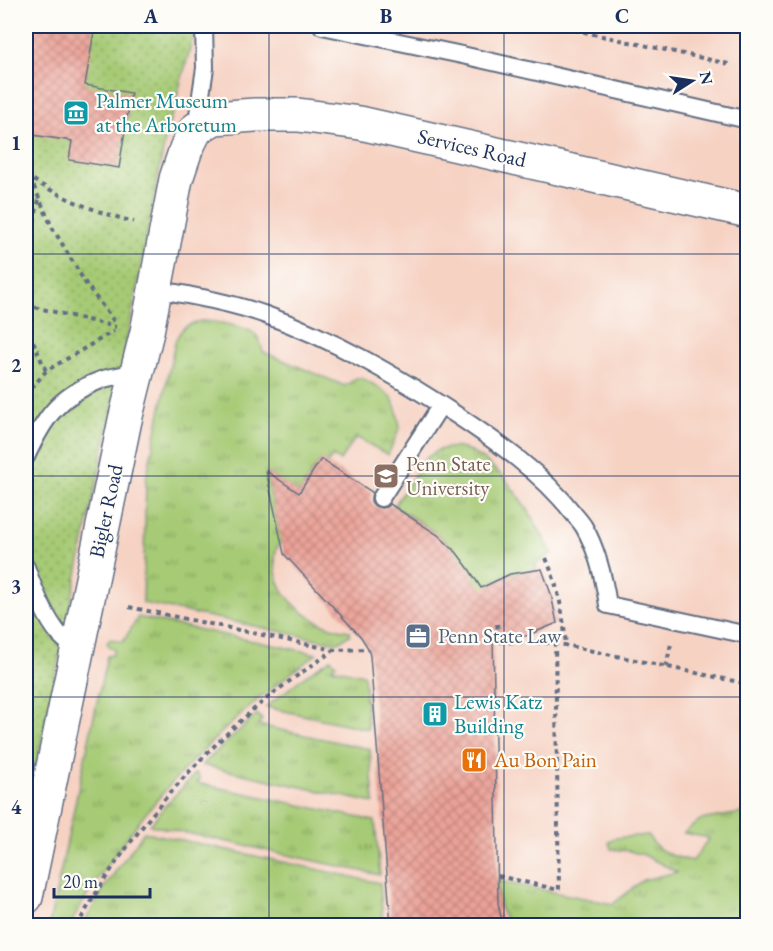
<svg xmlns="http://www.w3.org/2000/svg" width="773" height="951" font-family="'EB Garamond',serif">
<style>
.built{fill:#f6d2c3}
.grass{fill:url(#grass-tufts);stroke:#607c69;stroke-width:1.5}
.park{fill:url(#park-dots);stroke:#607c69;stroke-width:1.5}
.building{fill:url(#building-cross-hatch)}
.lines{fill:none;stroke-linecap:round;stroke-linejoin:round}
.service-casing{stroke:#646e82;stroke-width:20}
.minor-casing{stroke:#646e82;stroke-width:36}
.path{stroke:#646e82;stroke-width:4;stroke-dasharray:4.5 4.5;stroke-linecap:butt}
.service{stroke:#fff;stroke-width:16}
.minor{stroke:#fff;stroke-width:33}
.grid{fill:none;stroke:#1b2f5e;stroke-width:1.5;stroke-opacity:0.55}
.labels{text-anchor:middle;stroke-width:4.5;stroke-linejoin:round;paint-order:stroke}
.culture-label{font-size:21px;fill:#0d838f;stroke:#fdfcf7;text-anchor:start}
.street-label{font-size:21px;fill:#1b2f5e;stroke:#fdfcf7}
.education-label{font-size:21px;fill:#785e54;stroke:#fdfcf7;text-anchor:start}
.service-label{font-size:21px;fill:#4e5e75;stroke:#fdfcf7;text-anchor:start}
.food-label{font-size:21px;fill:#c56008;stroke:#fdfcf7;text-anchor:start}
.neatline{fill:none;stroke:#1b2f5e;stroke-width:2}
.grid-label{font-size:20px;text-anchor:middle;font-weight:bold;fill:#1b2f5e}
</style>
<defs>
<pattern id="grass-tufts" width="24" height="20" patternUnits="userSpaceOnUse" patternTransform="scale(1.5)"><rect width="24" height="20" fill="#a6ca74"/><path d="M3 7l-1-3M5 7V3M7 7l1-3M15 17l-1-3M17 17v-4M19 17l1-3" fill="none" stroke="#86a462"/></pattern>
<pattern id="park-dots" width="8" height="8" patternUnits="userSpaceOnUse" patternTransform="scale(1.5)"><rect width="8" height="8" fill="#a6ca74"/><path d="M2 2h.1M6 6h.1" fill="none" stroke="#86a462" stroke-width="1.8" stroke-linecap="round"/></pattern>
<pattern id="building-cross-hatch" width="8" height="8" patternUnits="userSpaceOnUse" patternTransform="scale(1.5)"><rect width="8" height="8" fill="#eca196"/><path d="M0 0l8 8M0 8l8-8" fill="none" stroke="#be847e"/></pattern>
</defs>
<rect width="100%" height="100%" fill="#fdfcf7"/>
<filter id="ink" filterUnits="userSpaceOnUse"><feTurbulence type="fractalNoise" baseFrequency=".0167" numOctaves="2"/><feDisplacementMap in="SourceGraphic" scale="12" xChannelSelector="R" yChannelSelector="G"/><feConvolveMatrix kernelMatrix="1 2 1 2 8 2 1 2 1" color-interpolation-filters="sRGB"/></filter>
<filter id="wash" filterUnits="userSpaceOnUse"><feTurbulence type="fractalNoise" baseFrequency=".008" numOctaves="4" result="noise"/><feDisplacementMap in="SourceGraphic" scale="24" xChannelSelector="R" yChannelSelector="G"/><feGaussianBlur stdDeviation="1.35" result="paint"/><feColorMatrix in="noise" values="0 0 0 0 0 0 0 0 0 0 0 0 0 0 0 0 0 1.4 0 .05"/><feComposite in="paint" operator="in"/></filter>
<g filter="url(#wash)">
<rect width="100%" height="100%" fill="#ece4c5"/>
<!-- built -->
<path class="built" d="M26,26H747V925H26Z"/>
<!-- grass -->
<path class="grass" d="M201,321C213,321 245,326 255,334C260,338 261,345 263,352L345,386L356,378H362L380,388L392,398L397,412L400,427L388,455L356,437L340,461L333,456L327,463L321,459L303,486L309,490L305,497L266,472C270,490 274,508 278,526C279,530 282,536 281,540C281,543 278,545 277,548C275,552 275,557 275,562C276,601 315,627 350,631V635L336,643L143,603L146,479L175,342C181,327 186,325 201,321Z
M454,447L468,450L484,460L504,477L528,510L552,553L536,564V570L510,574L492,582L485,600C473,574 459,553 438,535C425,524 408,515 394,506L425,459L438,450Z
M138,617L317,654C215,727 131,816 70,925H49L107,656L113,655L114,649L110,648L107,642L111,639L123,642Z
M331,659L336,664L332,668L364,675L368,729L266,707L306,675Z
M257,714L262,720L258,725L370,749L374,803L202,765Z
M196,773L200,779L197,783L375,821L380,875L150,825L164,807Z
M747,808V925L509,926C498,906 498,903 498,881L613,904L643,880L677,872L644,855L629,851L611,849L609,842L616,838L648,835C657,853 674,857 693,861L709,838L684,833L700,820L742,813Z
M144,832L380,883L383,925H83L103,889Z"/>
<!-- park -->
<path class="park" d="M26,26H199L192,42L166,135L128,335L26,814Z"/>
<g id="blocks">
<!-- building -->
<path class="building" d="M26,26H95L85,85L131,93L119,168L69,160L72,141L26,134Z
M321,459L372,492L371,498V502L375,506L381,508L386,507L390,504L438,535L457,553L469,569L481,588L510,574L542,569L551,594L557,623L526,636L493,637L498,903L503,926H391L370,656L368,648L361,637L284,554L266,471L299,493Z"/>
</g>
</g>
<g filter="url(#ink)">
<use href="#blocks" fill-opacity="0" stroke="#646e82" stroke-width="1.5"/>
<g class="lines">
<!-- service casing -->
<g class="service-casing">
<path id="service" d="M322,26L462,55L748,120
M196,128L205,68L204,26
M155,289C192,296 230,302 266,315C333,339 395,375 455,414C497,442 541,472 573,513C577,518 581,522 584,527C598,551 604,579 608,605L748,635
M26,457C44,418 59,395 101,380C112,376 125,375 137,372
M381,498L441,405
M26,567C34,590 44,616 59,634C64,640 71,645 77,650"/>
</g>
<!-- minor casing -->
<g class="minor-casing">
<path id="minor" d="M26,897L125,420L147,332L176,179L186,149L196,129L214,118L255,115H298L360,123L748,211"/>
</g>
<!-- path -->
<path class="path" d="M557,26L729,64
M26,175C58,197 96,212 134,222
M30,178L52,227L86,284L116,324
M26,257L39,199
M26,305L116,327
M26,325L46,371
M26,395L46,371L114,331
M546,558C559,589 563,612 566,646
M129,607L334,650L368,649
M497,624L500,642L555,643L748,684
M666,667L671,644
M498,876L559,890L555,643
M77,926C122,844 183,771 253,710C278,688 307,669 334,650"/>
<!-- service -->
<use href="#service" class="service"/>
<!-- minor -->
<use href="#minor" class="minor"/>
</g>
</g>
<!-- grid -->
<path class="grid" d="M269,26V926M504,26V926M26,254H748M26,476H748M26,697H748"/>
<!-- icons -->
<defs>
<g id="museum-square" transform="scale(1.35)"><rect x="-9" y="-9" width="18" height="18" rx="4" fill="#0f9aa8" stroke="#fdfcf7"/><path d="M0-6L6-3V-2H-6V-3ZM-5-1h2V3h-2ZM-1-1h2V3h-2ZM3-1h2V3H3ZM-6 4H6V6H-6Z" fill="#fff"/></g>
<g id="university-square" transform="scale(1.35)"><rect x="-9" y="-9" width="18" height="18" rx="4" fill="#8d6e63" stroke="#fdfcf7"/><path d="M0-5L7-2L0 1L-7-2ZM-4 1L0 2.5L4 1V4Q0 6-4 4Z" fill="#fff"/></g>
<g id="office-square" transform="scale(1.35)"><rect x="-9" y="-9" width="18" height="18" rx="4" fill="#5c6f8a" stroke="#fdfcf7"/><path d="M-6-3h4V-5.5h4V-3h4V5H-6ZM-1-4.5V-3h2v-1.5ZM-6 0V1H6V0Z" fill="#fff"/></g>
<g id="building-square" transform="scale(1.35)"><rect x="-9" y="-9" width="18" height="18" rx="4" fill="#0f9aa8" stroke="#fdfcf7"/><path d="M-4-6H4V6H1V3H-1V6H-4ZM-2.5-4.3h1.7v1.8h-1.7ZM.8-4.3h1.7v1.8H.8ZM-2.5-1h1.7V.8h-1.7ZM.8-1h1.7V.8H.8Z" fill="#fff"/></g>
<g id="restaurant-square" transform="scale(1.35)"><rect x="-9" y="-9" width="18" height="18" rx="4" fill="#e8710a" stroke="#fdfcf7"/><path d="M-5-6h1v4h1v-4h1v4h1v-4h1v5L-1.5 .5V6h-2V.5L-5-1ZM5-6V6H3V1.5H1.5Q1.5-4 5-6Z" fill="#fff"/></g>
</defs>
<g fill-rule="evenodd">
<use href="#museum-square" x="76" y="113"/>
<use href="#university-square" x="386" y="476"/>
<use href="#office-square" x="418" y="636"/>
<use href="#building-square" x="435" y="714"/>
<use href="#restaurant-square" x="474" y="760"/>
</g>
<g class="labels">
<!-- culture labels -->
<g class="culture-label">
<text x="96" y="108">Palmer Museum<tspan x="96" dy="24">at the Arboretum</tspan></text>
<text x="454" y="709">Lewis Katz<tspan x="454" dy="24">Building</tspan></text>
</g>
<!-- street labels -->
<g class="street-label">
<text transform="translate(472 148) rotate(13)" y="7">Services Road</text>
<text transform="translate(106 511) rotate(-78)" y="7">Bigler Road</text>
</g>
<!-- education labels -->
<g class="education-label">
<text x="406" y="471">Penn State<tspan x="406" dy="24">University</tspan></text>
</g>
<!-- service labels -->
<g class="service-label">
<text x="438" y="643">Penn State Law</text>
</g>
<!-- food labels -->
<g class="food-label">
<text x="494" y="767">Au Bon Pain</text>
</g>
</g>
<!-- margin -->
<rect width="773" height="951" fill="none" stroke="#fdfcf7" stroke-width="66"/>
<!-- north arrow -->
<g transform="translate(692 81) rotate(78)" stroke="#fdfcf7" stroke-width="4.5" paint-order="stroke">
<path d="M0-4.5L10 22L0 15L-10 22Z" fill="#1b2f5e"/>
<text y="-9" font-size="16" font-weight="bold" text-anchor="middle" fill="#1b2f5e">N</text>
</g>
<!-- scale -->
<path d="M54 888v9h96v-9" fill="none" stroke="#1b2f5e" stroke-width="3"/>
<text x="63" y="888" font-size="18" fill="#1b2f5e" stroke="#fdfcf7" stroke-width="4.5" paint-order="stroke">20 m</text>
<rect x="33" y="33" width="707" height="885" class="neatline"/>
<g class="grid-label">
<text x="151" y="23">A</text>
<text x="386" y="23">B</text>
<text x="622" y="23">C</text>
<text x="16" y="150">1</text>
<text x="16" y="372">2</text>
<text x="16" y="593">3</text>
<text x="16" y="814">4</text>
</g>
</svg>
